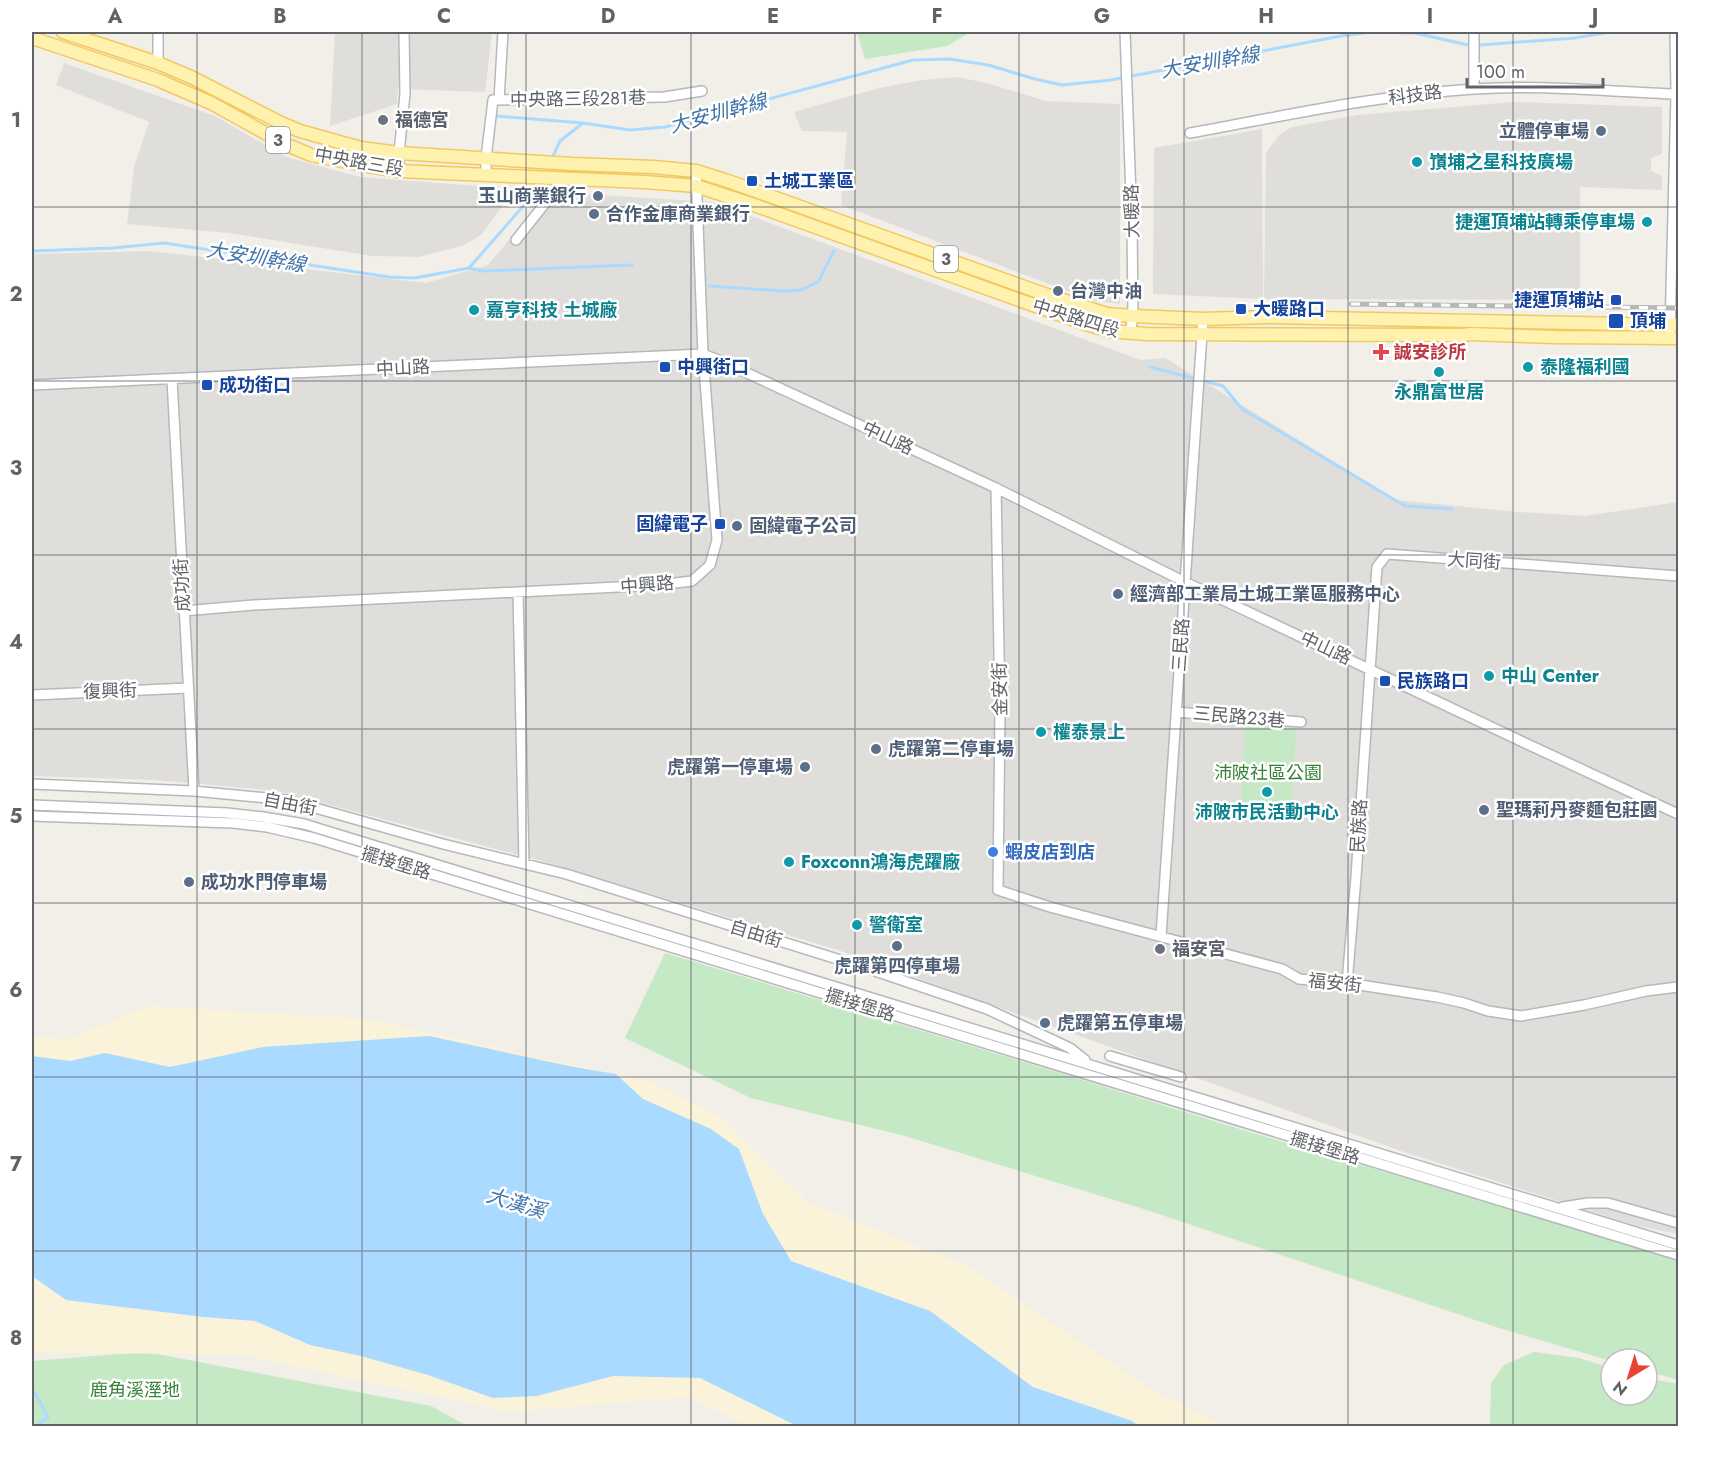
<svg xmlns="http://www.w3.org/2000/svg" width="1710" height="1458" font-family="Jost,'Noto Sans TC',sans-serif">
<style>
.industrial{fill:#e0deda}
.green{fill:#c5e8c5}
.sand{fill:#fbf3d9}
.water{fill:#aadaff}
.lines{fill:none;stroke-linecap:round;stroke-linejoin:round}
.stream{stroke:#aadaff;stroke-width:3}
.minor-casing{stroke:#b5b8bc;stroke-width:12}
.major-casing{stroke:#f2c960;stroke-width:15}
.minor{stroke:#fff;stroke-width:9}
.major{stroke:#fff2af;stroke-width:12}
.rail-casing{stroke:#b6b7b8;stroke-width:5}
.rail{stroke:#fff;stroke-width:3;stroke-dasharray:9;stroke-linecap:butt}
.grid{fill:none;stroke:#5f6368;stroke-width:1.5;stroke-opacity:0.55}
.worship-dot{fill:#6b7280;stroke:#fff;stroke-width:2}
.service-dot{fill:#5c6f8a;stroke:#fff;stroke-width:2}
.culture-dot{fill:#0f9aa8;stroke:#fff;stroke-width:2}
.transit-dot{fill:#1a4fb4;stroke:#fff;stroke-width:2}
.health-dot{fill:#e0444e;stroke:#fff;stroke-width:2}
.shop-dot{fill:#3f7fe0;stroke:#fff;stroke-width:2}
.labels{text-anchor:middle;stroke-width:5;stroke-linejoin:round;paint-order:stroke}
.shield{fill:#fff;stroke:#8f9295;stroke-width:1.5}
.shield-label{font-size:16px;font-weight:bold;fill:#5f6368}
.street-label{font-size:18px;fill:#5f6368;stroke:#fff}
.worship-label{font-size:18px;font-weight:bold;fill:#5b616d;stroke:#fff;text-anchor:start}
.service-label{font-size:18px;font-weight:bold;fill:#4e5e75;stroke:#fff;text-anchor:start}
.culture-label{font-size:18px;font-weight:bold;fill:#0d838f;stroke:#fff;text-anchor:start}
.transit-label{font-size:18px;font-weight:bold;fill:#164399;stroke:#fff;text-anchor:start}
.health-label{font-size:18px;font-weight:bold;fill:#be3a42;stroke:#fff;text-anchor:start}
.park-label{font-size:18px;fill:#348238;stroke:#fff}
.shop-label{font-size:18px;font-weight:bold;fill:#366cbe;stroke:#fff;text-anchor:start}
.water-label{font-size:20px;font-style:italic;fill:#4174aa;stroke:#fff}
.neatline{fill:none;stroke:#5f6368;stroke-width:2}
.grid-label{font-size:20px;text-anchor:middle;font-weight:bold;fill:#5f6368}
</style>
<rect width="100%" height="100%" fill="#f1efe8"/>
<!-- industrial -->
<path class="industrial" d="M335,32H492L485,92L398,89L397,104L330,126Z
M64,63L215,116L286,157L360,177L515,189L481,235L464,245L419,257L372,256L229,233L127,224L134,167L149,122L56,85Z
M957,77L986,83L1046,101L1120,104V304L1094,301L841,205L847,132L802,131L794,112L879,88L922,80Z
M1513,102L1662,107V154L1651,158V171L1662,176V190L1580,187V300L1264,299L1266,153L1279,135L1292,127L1357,115Z
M1262,129L1263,299L1153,294L1154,148Z
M549,192L713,202L1140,360L1165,358L1397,500L1518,512L1585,516L1678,502V1234L1634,1225L1404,1152L841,951L534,859L277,791L156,780L32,776V254L150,251L426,283L488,265Z"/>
<!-- green -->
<path class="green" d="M857,32H971L947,46L865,59Z
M1245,725L1296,728L1291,821L1240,818Z
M665,953L1050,1070L1246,1131L1678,1258V1380L1647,1371V1359H1611V1361L1496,1327L1150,1211L905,1136L751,1098L625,1038Z
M146,1352L431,1406L467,1426H32V1361Z
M1534,1352L1579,1358L1611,1368V1395H1647V1378L1678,1384V1426H1490L1491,1383L1504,1365Z"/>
<!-- sand -->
<path class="sand" d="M149,1006L368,1019L651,1082L717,1115L808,1202L969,1267L1147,1387L1223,1426H749L688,1397L509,1412L243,1355L32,1352V1037L68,1039Z"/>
<!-- water -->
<path class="water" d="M429,1036L574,1067L616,1074L643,1099L711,1129L739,1149L763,1214L791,1261L930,1311L1033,1387L1132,1421L1139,1426H797L700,1378L613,1376L537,1396L493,1398L428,1375L361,1356L310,1345L255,1321L203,1317L66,1300L32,1276V1056L70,1061L105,1053L170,1067L263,1047Z"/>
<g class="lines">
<!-- stream -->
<path class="stream" d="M1480,45L1575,38L1610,32
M495,116L583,123
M552,158L560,141L583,123L630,130L665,127L913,60L950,59L988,65L1035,79L1062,85L1111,80L1341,36L1371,32L1415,33L1468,45
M32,251L113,248L164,243L389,277L415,278L469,268L540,187L543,181
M469,268L483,271L632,265
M709,286L784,291L801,290L818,282L834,251
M1150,367L1223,386L1242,409L1405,506L1452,509
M32,1347V1349
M32,1388L48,1417L37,1426"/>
<!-- minor casing -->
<g class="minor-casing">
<path id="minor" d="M158,32V63
M1125,32L1132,224L1133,316L1130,334
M1474,32V89
M499,100L503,32
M1190,133C1284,116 1378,95 1474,89C1542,84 1610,92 1678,94
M399,171V153L405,94L404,32
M486,175V158L493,100L664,97L702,91
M516,240L565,178
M1670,330L1676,94L1675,32
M172,379L194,791
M32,385L703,354L721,361L996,488L1185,582L1525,743L1678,814
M996,488L1000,708L998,890L1050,907L1282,969L1299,979L1347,983L1437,997L1464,1003L1488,1011L1521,1016L1584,1005L1646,991L1678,987
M518,592L524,863
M183,611L254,605L658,585L692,581L710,565L717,540L703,354L696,171
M32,695L188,688
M1176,712L1301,722
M32,784L194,791L287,800L443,844L566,874L869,969L987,1009L1070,1048L1085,1060
M32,805L227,813L263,817L304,824L1678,1245
M32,816L233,823L267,827L314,838L1678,1255
M1161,936L1203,319
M1347,983L1356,877L1377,567L1387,554L1678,576
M1110,1056L1181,1077
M1563,1207L1588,1203H1608L1678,1223"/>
</g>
<!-- major casing -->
<g class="major-casing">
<path id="major" d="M63,32L158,63L191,77L281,123L300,131L361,148L399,153L573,164L653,167L696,171L728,181L1047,295L1107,314L1133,316L1203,319L1267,317L1678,325
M32,38L158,80L211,103L285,144L311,155L368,166L399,171L644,182L696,186L754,205L1086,324L1110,331L1146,334L1462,335L1471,334L1555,337L1678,338"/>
</g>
<!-- minor -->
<use href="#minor" class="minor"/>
<!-- major -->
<use href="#major" class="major"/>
<!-- rail casing -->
<g class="rail-casing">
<path id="rail" d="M1351,304L1678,308"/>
</g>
<!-- rail -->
<use href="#rail" class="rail"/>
</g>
<!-- grid -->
<path class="grid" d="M197,32V1426M362,32V1426M526,32V1426M691,32V1426M855,32V1426M1019,32V1426M1184,32V1426M1348,32V1426M1513,32V1426M32,207H1678M32,381H1678M32,555H1678M32,729H1678M32,903H1678M32,1077H1678M32,1251H1678"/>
<!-- markers -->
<g class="worship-dot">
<circle cx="383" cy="120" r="6"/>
<circle cx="1160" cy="949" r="6"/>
</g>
<g class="service-dot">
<circle cx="1601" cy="131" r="6"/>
<circle cx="598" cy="196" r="6"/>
<circle cx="594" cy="214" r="6"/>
<circle cx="1058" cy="291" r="6"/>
<circle cx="737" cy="526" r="6"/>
<circle cx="1118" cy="594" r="6"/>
<circle cx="876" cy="749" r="6"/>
<circle cx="805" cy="767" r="6"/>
<circle cx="1484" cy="810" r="6"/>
<circle cx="189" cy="882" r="6"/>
<circle cx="897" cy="946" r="6"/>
<circle cx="1045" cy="1023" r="6"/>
</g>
<g class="culture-dot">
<circle cx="1417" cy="162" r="6"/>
<circle cx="1647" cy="222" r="6"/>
<circle cx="474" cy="310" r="6"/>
<circle cx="1528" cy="367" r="6"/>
<circle cx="1439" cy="372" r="6"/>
<circle cx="1489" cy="676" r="6"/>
<circle cx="1041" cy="732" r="6"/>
<circle cx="1267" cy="792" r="6"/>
<circle cx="789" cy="862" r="6"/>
<circle cx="857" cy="925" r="6"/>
</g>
<g class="transit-dot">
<rect x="746" y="175" width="12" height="12" rx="3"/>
<rect x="1610" y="294" width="12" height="12" rx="3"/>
<rect x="1235" y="303" width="12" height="12" rx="3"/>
<rect x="1608" y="313" width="16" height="16" rx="3"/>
<rect x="659" y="361" width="12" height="12" rx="3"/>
<rect x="201" y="379" width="12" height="12" rx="3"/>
<rect x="714" y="518" width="12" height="12" rx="3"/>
<rect x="1379" y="675" width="12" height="12" rx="3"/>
</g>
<path class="health-dot" d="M1378 343h6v6h6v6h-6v6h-6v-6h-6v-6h6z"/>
<circle class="shop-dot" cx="993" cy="852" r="6"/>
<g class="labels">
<!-- shield labels -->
<g class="shield">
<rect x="266" y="127" width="24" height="26" rx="4.5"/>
<rect x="934" y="246" width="24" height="26" rx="4.5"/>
</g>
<g class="shield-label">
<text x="278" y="146">3</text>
<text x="946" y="265">3</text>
</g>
<!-- street labels -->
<g class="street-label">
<text transform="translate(1415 95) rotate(-7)" y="6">科技路</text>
<text transform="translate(578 99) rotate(-1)" y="6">中央路三段281巷</text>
<text transform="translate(359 162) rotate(10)" y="6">中央路三段</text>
<text transform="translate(1132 211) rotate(-91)" y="6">大暖路</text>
<text transform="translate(1076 318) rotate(17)" y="6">中央路四段</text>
<text transform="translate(403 368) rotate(-3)" y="6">中山路</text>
<text transform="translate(888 438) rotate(25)" y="6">中山路</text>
<text transform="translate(1474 561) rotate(4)" y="6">大同街</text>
<text transform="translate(182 585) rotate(-93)" y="6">成功街</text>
<text transform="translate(647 585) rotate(-5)" y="6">中興路</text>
<text transform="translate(1181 645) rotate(-86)" y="6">三民路</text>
<text transform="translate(1326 648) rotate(25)" y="6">中山路</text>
<text transform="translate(1000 689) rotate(-91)" y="6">金安街</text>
<text transform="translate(110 691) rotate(-2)" y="6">復興街</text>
<text transform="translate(1239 717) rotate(5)" y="6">三民路23巷</text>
<text transform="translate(290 804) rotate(11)" y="6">自由街</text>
<text transform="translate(1359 826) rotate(-87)" y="6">民族路</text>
<text transform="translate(396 863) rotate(17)" y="6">擺接堡路</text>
<text transform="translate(756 934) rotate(17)" y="6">自由街</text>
<text transform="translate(1335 983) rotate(6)" y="6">福安街</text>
<text transform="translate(860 1005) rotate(17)" y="6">擺接堡路</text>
<text transform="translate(1325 1148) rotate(17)" y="6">擺接堡路</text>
</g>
<!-- worship labels -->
<g class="worship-label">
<text x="395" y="126">福德宮</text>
<text x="1172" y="955">福安宮</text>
</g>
<!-- service labels -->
<g class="service-label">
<text x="1589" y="137" text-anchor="end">立體停車場</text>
<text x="586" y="202" text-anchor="end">玉山商業銀行</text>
<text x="606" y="220">合作金庫商業銀行</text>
<text x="1070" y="297">台灣中油</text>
<text x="749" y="532">固緯電子公司</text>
<text x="1130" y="600">經濟部工業局土城工業區服務中心</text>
<text x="888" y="755">虎躍第二停車場</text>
<text x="793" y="773" text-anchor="end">虎躍第一停車場</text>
<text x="1496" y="816">聖瑪莉丹麥麵包莊園</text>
<text x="201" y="888">成功水門停車場</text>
<text x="897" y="972" text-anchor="middle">虎躍第四停車場</text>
<text x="1057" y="1029">虎躍第五停車場</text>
</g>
<!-- culture labels -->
<g class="culture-label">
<text x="1429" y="168">嵿埔之星科技廣場</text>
<text x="1635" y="228" text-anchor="end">捷運頂埔站轉乘停車場</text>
<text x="486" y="316">嘉亨科技 土城廠</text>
<text x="1540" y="373">泰隆福利國</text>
<text x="1439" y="398" text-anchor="middle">永鼎富世居</text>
<text x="1501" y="682">中山 Center</text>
<text x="1053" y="738">權泰景上</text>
<text x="1267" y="818" text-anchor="middle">沛陂市民活動中心</text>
<text x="801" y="868">Foxconn鴻海虎躍廠</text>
<text x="869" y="931">警衛室</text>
</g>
<!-- transit labels -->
<g class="transit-label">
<text x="764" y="187">土城工業區</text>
<text x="1604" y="306" text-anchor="end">捷運頂埔站</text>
<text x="1253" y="315">大暖路口</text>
<text x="1630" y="327">頂埔</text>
<text x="677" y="373">中興街口</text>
<text x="219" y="391">成功街口</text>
<text x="708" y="530" text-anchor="end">固緯電子</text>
<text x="1397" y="687">民族路口</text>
</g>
<!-- health labels -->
<g class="health-label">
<text x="1394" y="358">誠安診所</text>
</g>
<!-- park labels -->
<g class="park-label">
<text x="1268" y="779">沛陂社區公園</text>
<text x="135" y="1396">鹿角溪溼地</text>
</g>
<!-- shop labels -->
<g class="shop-label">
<text x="1005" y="858">蝦皮店到店</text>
</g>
<!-- water labels -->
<g class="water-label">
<text transform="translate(1210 62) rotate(-10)" y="7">大安圳幹線</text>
<text transform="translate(718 113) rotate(-15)" y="7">大安圳幹線</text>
<text transform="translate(256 257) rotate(9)" y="7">大安圳幹線</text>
<text transform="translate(516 1203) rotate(17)" y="7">大漢溪</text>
</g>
</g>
<!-- border -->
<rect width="1710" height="1458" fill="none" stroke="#ffffff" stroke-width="66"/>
<!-- north arrow -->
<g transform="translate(1629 1377) rotate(218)"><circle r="28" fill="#ffffff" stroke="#bfc1c3" stroke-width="1.5"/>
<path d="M0-4.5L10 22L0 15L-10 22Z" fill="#ea4335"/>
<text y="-9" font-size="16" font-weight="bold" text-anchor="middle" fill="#5f6368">N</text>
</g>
<!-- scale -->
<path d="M1467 78v9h136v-9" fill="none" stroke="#5f6368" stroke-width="3"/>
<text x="1476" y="78" font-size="18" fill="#5f6368" stroke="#ffffff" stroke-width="4.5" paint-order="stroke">100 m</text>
<rect x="33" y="33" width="1644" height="1392" class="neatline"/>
<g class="grid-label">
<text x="115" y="23">A</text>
<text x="280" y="23">B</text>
<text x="444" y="23">C</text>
<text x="608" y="23">D</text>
<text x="773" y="23">E</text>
<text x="937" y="23">F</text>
<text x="1102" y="23">G</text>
<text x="1266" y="23">H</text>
<text x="1430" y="23">I</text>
<text x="1595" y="23">J</text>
<text x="16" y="127">1</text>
<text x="16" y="301">2</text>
<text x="16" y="475">3</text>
<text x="16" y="649">4</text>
<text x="16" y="823">5</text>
<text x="16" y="997">6</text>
<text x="16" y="1171">7</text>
<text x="16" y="1345">8</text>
</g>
</svg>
